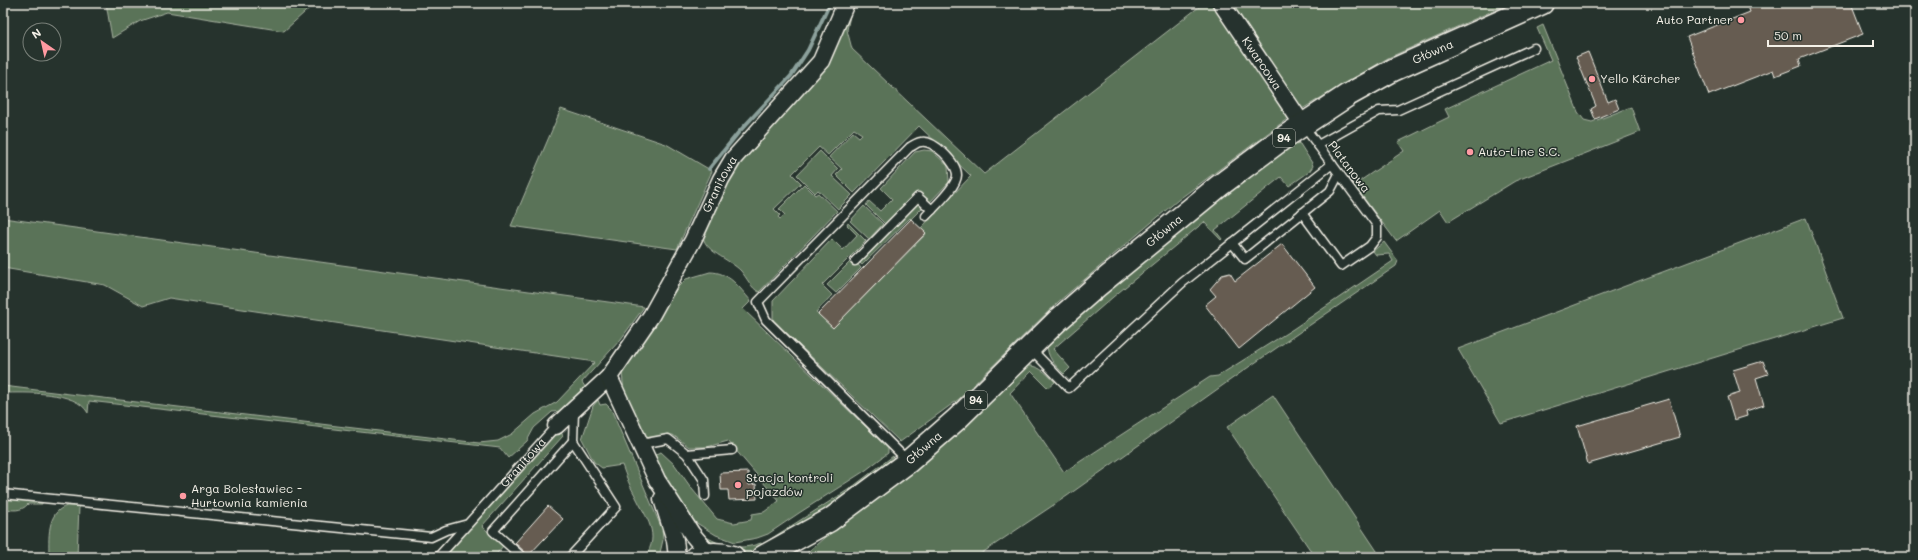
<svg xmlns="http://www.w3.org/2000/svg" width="1918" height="560" font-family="Mali,sans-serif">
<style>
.green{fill:#5a7359;stroke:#a7b2a0}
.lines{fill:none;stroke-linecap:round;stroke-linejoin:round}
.stream{stroke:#8ca19c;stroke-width:4}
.building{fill:#665c51;stroke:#f4f1e8}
.service-casing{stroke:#f4f1e8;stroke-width:11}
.minor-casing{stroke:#f4f1e8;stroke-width:19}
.primary-casing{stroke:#f4f1e8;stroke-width:25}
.service{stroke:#26332d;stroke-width:8}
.minor{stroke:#26332d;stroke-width:16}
.primary{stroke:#26332d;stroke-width:22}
.poi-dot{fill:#ff9aa2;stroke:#26332d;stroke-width:1.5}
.labels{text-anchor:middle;stroke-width:3;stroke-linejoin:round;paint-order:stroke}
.shield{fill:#26332d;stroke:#b6b8b0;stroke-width:1}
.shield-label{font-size:11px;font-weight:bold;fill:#f4f1e8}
.poi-label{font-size:12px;fill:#f4f1e8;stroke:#26332d;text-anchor:start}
.street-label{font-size:12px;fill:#f4f1e8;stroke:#26332d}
</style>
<rect width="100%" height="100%" fill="#26332d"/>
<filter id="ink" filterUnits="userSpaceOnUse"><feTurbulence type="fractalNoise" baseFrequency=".025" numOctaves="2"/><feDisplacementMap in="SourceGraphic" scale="8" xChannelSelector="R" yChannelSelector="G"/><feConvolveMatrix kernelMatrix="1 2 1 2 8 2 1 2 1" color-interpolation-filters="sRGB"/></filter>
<g filter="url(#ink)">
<!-- green -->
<path class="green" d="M106,3H315L284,31L167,12L140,21L112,38Z
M1204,3H1215L1291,116L1178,200L1058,302L959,399L900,442L773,320V301L832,239L843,250L857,235L847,225L848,223L866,241L822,285L832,295L816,312L833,328L926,234L921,228L971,176L919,126L854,193L836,175L842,169L829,157L853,132L859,137L862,134L854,129L828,155L819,147L792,174L801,183L774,209L780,215L778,217L780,219L785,215L779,209L804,184L815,195L818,193L837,211L759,292C751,288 747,278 741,271C730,259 702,251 703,234L737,165L818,76L852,6L847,30L852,49L984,174Z
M1227,3H1510L1388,58L1302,109L1297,105Z
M1543,25L1578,112L1584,120L1592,122L1631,107L1640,132L1515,181L1448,222L1440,210L1396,241L1354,185L1404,151L1398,142L1449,117L1445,109L1551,60L1537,28Z
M561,109L666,144L712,171L677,249L511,226Z
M1297,143L1300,144L1312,163L1313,166L1309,172L1289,186L1281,177L1215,230L1222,239L1221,240L1204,222L1113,297L1053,349L1070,368L1064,374C1054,364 1047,358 1047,343C1124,272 1208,206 1293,144Z
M924,150L932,151L948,166L949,182L929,203L918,192L886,225L866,205L869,201L880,211L892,199L881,188L915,152Z
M820,151L838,169L832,176L852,195L838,209L818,190L815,193L797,175Z
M918,202L923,207L911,219L910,218L862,265L858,261Z
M864,206L883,224L869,239L850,221Z
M3,218L644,307L621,339L582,382L585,387L562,411L552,412L534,428L527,441L508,458L500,448L89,401L88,413C76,390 25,393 3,393V386L479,443L498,441L512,434L535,414L557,402L595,362L169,298L143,306L105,285L3,268Z
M1806,218L1843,318L1501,423L1458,349Z
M1384,242L1398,261L1396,266L1243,371L1067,496L976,557H802L1023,366C1038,364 1045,372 1055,382L1048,388L1031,371L1010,393L1064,472L1210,377L1218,376L1293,329L1393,261L1389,254L1376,255L1373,251Z
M853,259L861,268L836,293L827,285Z
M710,272C729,272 739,287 751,301L743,309L888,448V453L866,470L799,513L768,534L757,538L735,542L716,535L695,522L691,523L670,487L655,455L661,452L675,465L692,489L717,519L734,523L751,520L752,514L764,512L779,501L728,441L707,447H689L673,435L647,438L624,392L622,373L624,365L678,287L686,279Z
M1273,395L1381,557H1315L1227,427Z
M598,400L600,405L606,404L611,409L662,529L663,540L659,557H645C661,534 646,518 636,497C630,487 626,476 622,465L602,468L594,462L582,439L593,406Z
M555,432H561L563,436L482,526L503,546L494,557H445Z
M893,456L894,461L774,548L769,540L851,488Z
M3,497L42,501V504H28C21,512 13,510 3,509Z
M67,506H79L77,557H49C49,539 46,512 67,506Z
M698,532C718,545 737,552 761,543L766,553L747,556L714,548Z"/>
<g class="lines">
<!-- stream -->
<path class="stream" d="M709,169L738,133L791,76L808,50L830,3"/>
</g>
<!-- building -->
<path class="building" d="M1755,3H1851L1863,34L1799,59L1801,66L1775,76L1773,70L1709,95L1687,37L1750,12L1748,6Z
M1588,52L1608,102L1615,99L1619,109L1595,119L1591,109L1596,106L1576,57Z
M911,219L926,233L833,328L818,314Z
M1282,244L1315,287L1239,349L1205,305L1216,296L1210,289L1222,275L1230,273L1235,281Z
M1763,361L1768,374L1756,378L1764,405L1746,411L1747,416L1734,420L1727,397L1740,393L1733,370Z
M1669,399L1680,437L1588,464L1577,426Z
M748,472L749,485L756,484L757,499L729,500L728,490H721L720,473Z
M548,506L563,519L527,557L526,553L515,543Z"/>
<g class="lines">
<!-- service casing -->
<g class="service-casing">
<g id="service">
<path d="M1318,145L1379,111L1398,110L1534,48"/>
<path d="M1302,213L1341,266L1370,246L1377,237V225L1303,125"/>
<path d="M1232,243L1245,259L1330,191L1339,174"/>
<path d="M855,261L918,197L932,210"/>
<path d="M1030,348L1069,388L1182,283L1332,164"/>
<path d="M641,444L668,439L687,454L732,450"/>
<path d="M687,454L704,480L705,496"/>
<path d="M908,461L766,320L758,302L910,147C913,146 917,142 921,142C933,139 957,163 957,175C957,187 934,207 926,216"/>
<path id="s1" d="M3,494L431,537L446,530L468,524L556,426"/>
<path d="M438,557L467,525"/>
<path d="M522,557L493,531L573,441"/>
<path d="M570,557L616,507L573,441L574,411"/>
</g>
</g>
<!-- minor casing -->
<g class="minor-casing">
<g id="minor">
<path id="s2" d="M1221,3L1303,125"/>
<path d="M556,426L609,377"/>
<path d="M662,499L675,540L677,557"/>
<path id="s3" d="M709,554L692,534L657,480L609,377L651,316L693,240L721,179L733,159L821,61L846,3"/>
</g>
</g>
<!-- primary casing -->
<g class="primary-casing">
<g id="primary">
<path d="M696,557C708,553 720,553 733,557"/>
<path id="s4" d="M763,557L830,520L908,462L957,419L1057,321L1097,286L1219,186L1286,136L1348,95L1393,70L1542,3"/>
</g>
</g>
<!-- service -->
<use href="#service" class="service"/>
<!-- minor -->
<use href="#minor" class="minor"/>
<!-- primary -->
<use href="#primary" class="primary"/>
</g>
</g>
<!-- markers -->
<g class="poi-dot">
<circle cx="1741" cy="20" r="4"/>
<circle cx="1592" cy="79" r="4"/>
<circle cx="1470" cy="152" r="4"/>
<circle cx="738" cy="485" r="4"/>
<circle cx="183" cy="496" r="4"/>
</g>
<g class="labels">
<!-- shield labels -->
<g class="shield">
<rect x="1273" y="129" width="22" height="18" rx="3"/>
<rect x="965" y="391" width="22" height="18" rx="3"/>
</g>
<g class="shield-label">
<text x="1284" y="142">94</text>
<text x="976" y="404">94</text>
</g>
<!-- poi labels -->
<g class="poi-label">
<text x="1733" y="24" text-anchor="end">Auto Partner</text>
<text x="1600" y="83">Yello Kärcher</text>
<text x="1478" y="156">Auto-Line S.C.</text>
<text x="746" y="482">Stacja kontroli<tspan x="746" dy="14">pojazdów</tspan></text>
<text x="191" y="493">Arga Bolesławiec -<tspan x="191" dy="14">Hurtownia kamienia</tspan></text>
</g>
<!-- street labels -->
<g class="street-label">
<text dy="4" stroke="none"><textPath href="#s4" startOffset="843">Główna</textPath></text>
<text dy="4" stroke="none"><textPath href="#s2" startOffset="73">Kwarcowa</textPath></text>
<text transform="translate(1349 167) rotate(53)" y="4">Platanowa</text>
<text dy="4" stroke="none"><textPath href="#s3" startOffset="427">Granitowa</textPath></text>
<text dy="4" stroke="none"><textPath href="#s4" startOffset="519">Główna</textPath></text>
<text dy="4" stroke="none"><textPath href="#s4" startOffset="195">Główna</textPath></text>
<text dy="4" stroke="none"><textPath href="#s1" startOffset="552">Granitowa</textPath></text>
</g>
</g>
<!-- margin -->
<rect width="1918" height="560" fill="none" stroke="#26332d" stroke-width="16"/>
<rect x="8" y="8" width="1902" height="544" fill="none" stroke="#f4f1e8" stroke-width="1.5" filter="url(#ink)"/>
<!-- north arrow -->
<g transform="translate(42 42) rotate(326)"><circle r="19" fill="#26332d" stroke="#787f78"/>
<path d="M0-3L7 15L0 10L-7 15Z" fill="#ff9aa2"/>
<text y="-6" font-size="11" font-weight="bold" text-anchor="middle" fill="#f4f1e8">N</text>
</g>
<!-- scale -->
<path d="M1768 40v6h105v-6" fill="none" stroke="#f4f1e8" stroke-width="2"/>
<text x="1774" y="40" font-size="12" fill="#f4f1e8" stroke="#26332d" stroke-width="3" paint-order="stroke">50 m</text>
</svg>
